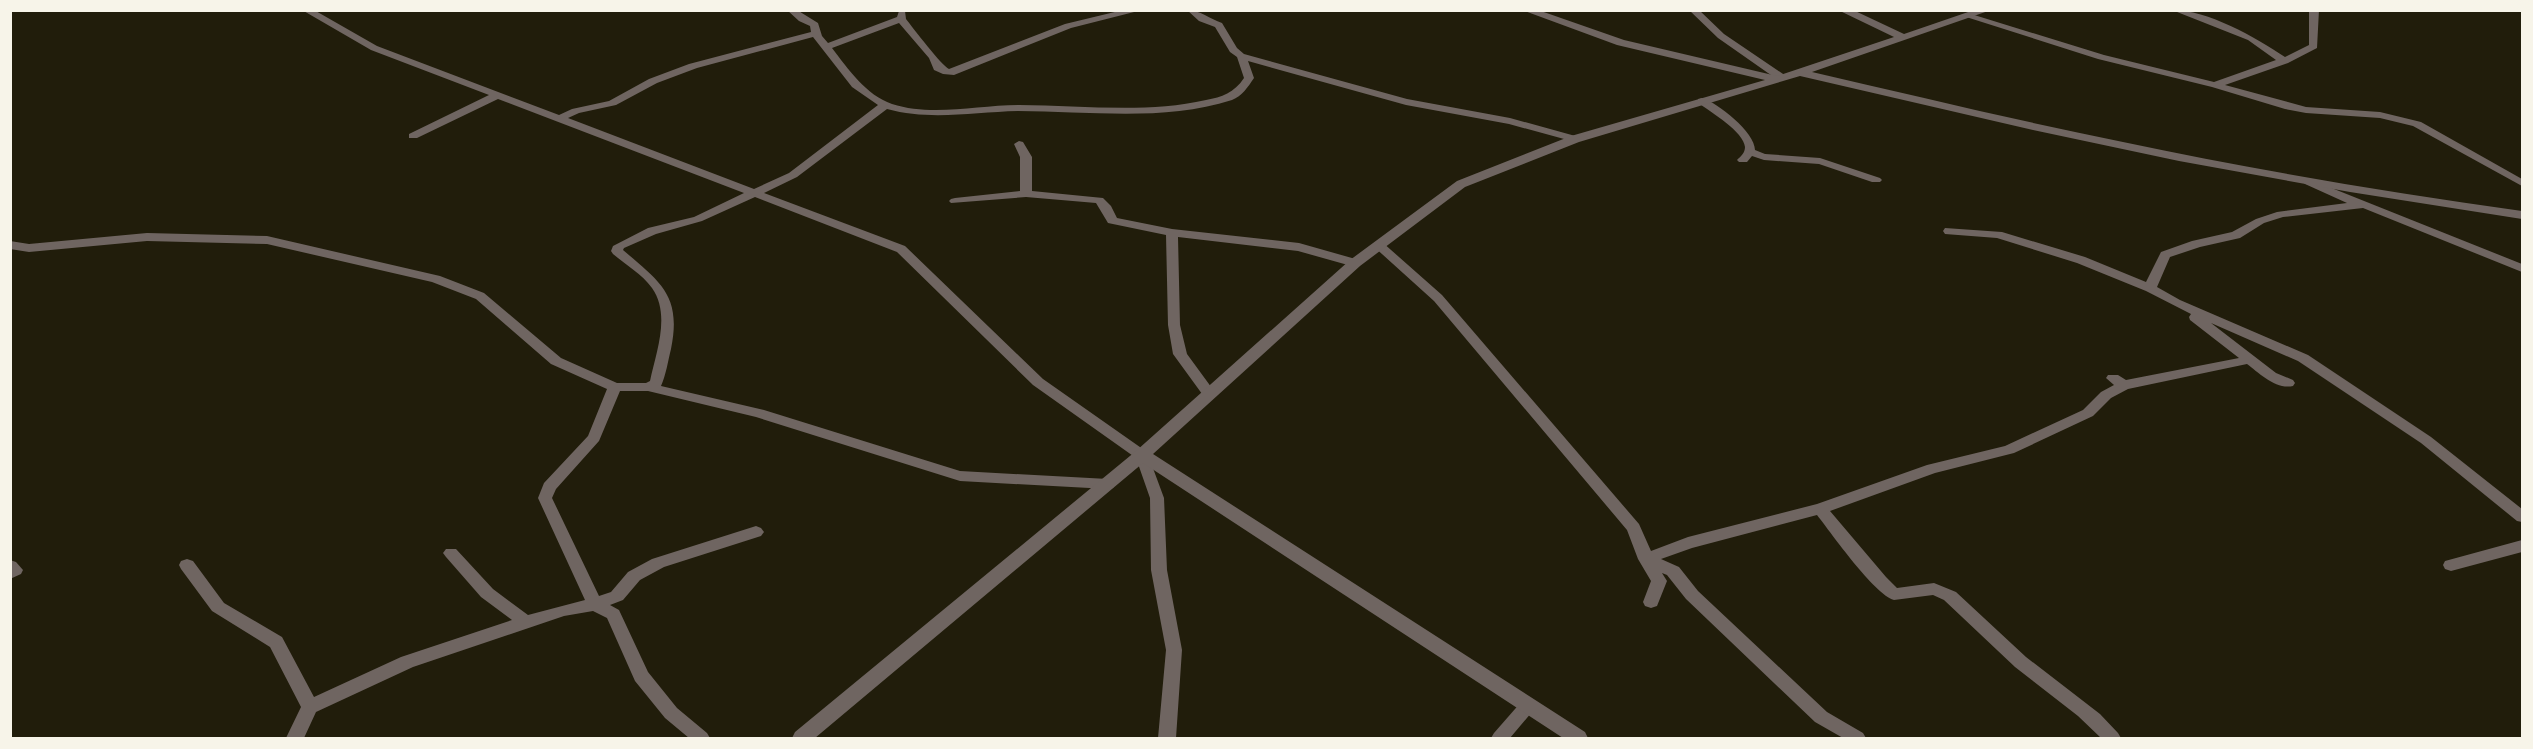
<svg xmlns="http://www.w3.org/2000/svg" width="2533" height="749" font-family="Bitter,serif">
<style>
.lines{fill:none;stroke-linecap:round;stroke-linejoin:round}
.minor{fill:#6f6561;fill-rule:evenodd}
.tertiary{fill:#6f6561;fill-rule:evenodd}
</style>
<rect width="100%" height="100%" fill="#211d0b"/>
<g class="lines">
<!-- minor -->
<path class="minor" d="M302,10H314L377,46L559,115L572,109L609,101L649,79L689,64L811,32L810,26L799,21L787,10H797L818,23L822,36L828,43L897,17L899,11H905L906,19C913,28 942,66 949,69L1065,24L1123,10H1142L1071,28L954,75L943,74L934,70L929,58L899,23L832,48C848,69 866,95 892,104C932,117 978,105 1019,105C1081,105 1145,114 1206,100C1222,97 1234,93 1244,78L1237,57L1230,52L1215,27L1199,21L1187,10C1200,10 1210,19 1222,23L1237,48L1244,54L1407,99L1510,118L1579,137L1580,139L1575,142L1509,124L1406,105L1248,61L1254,78C1248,87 1242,96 1232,100C1163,122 1089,111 1018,111C974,112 930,121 887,109L797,177L764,193L905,246L1043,379L1147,452L1164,498L1167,570L1182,650L1176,738H1158L1166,650L1151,570L1150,498L1136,458L1033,385L897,252L755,197L702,221L656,234L624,248L623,250C660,282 682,295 671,349C668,361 666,375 661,386L764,410L960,471L1108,479L1113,480L1115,484L1113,488L1108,489L960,481L756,417L648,391H620L599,441L556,489L552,498L599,596L611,592L628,572L652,559L756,526L761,528L764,532L761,536L664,567L640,580L623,600L610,605L619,610L648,672L677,708L707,733L710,738H689L665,718L635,681L607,618L593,611L564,616L413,667L316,712L304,738H286L301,707L270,647L212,611L181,569L179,565L181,561L187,559L193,561L224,603L282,637L314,697L401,657L512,620L481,597L446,557L443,553L446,549H456L493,589L528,615L585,600L538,498L544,483L588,436L607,389L551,364L476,299L432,282L267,244L147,241L29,252L10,249V241L29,244L147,233L267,236L440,276L484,293L561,358L617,383H646L650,381C656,352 671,315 652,288C642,274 626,265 613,254L611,251L613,246L648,228L694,217L744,193L498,99L417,138H409V134L489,95L371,50ZM813,37L852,87L878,105L789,173L754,189L568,118L579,113L616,105L657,83L697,68Z
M1689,10H1699L1724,34L1786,76V80H1778L1718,38Z
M2172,10C2208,10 2255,37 2285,57L2309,45V10H2319L2317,48L2288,63L2225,85L2306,107L2380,112L2421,122L2522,179V186L2413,126L2380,118L2306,113L2285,109L2212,87L2098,59L1963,16L1971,14L2104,55L2214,82L2276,60L2248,40Z
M1702,98C1718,103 1755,132 1755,150L1765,154L1820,158L1880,178L1882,180L1880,182H1872L1819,164L1764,160L1752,156L1747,162H1739L1737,160C1741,156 1745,153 1745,147C1744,132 1711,112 1698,103V99Z
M1019,141L1023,142L1032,157V191L1103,198L1111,206L1117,218L1172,229L1299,243L1359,260L1361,263L1355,267L1298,251L1178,237L1180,325L1187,354L1217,395L1210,399L1205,398L1173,354L1168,325L1166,235L1108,223L1096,203L1026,197L951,203L949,201L951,199L955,198L1020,191V157L1014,144Z
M2309,179L2522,264V272L2363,208L2283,217L2264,223L2240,238L2200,247L2170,257L2157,287L2180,300L2308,355L2431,437L2522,509V522L2517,521L2421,443L2298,361L2211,323L2276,373L2293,380L2295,383L2293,386C2276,390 2259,373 2247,364L2128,389L2111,398L2093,416L2014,453L1935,473L1830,511L1886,577L1897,588L1934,583L1956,592L2026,657L2100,714L2118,733L2121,738H2101L2078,716L2015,667L1944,600L1933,595L1894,600C1874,594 1832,534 1817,515L1692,548L1661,559L1679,567L1698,591L1827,712L1863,733L1866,738H1843L1815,722L1686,599L1667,575L1662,573L1667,581L1657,606L1651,608L1645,606L1643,602L1651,581L1638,559L1627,530L1434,301L1372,245L1378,241L1382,242L1442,295L1639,524L1651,551L1688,537L1817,504L1927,465L2005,446L2083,410L2101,392L2114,385L2106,378L2108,375H2118L2126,380L2239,358L2190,320L2189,317L2191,314L2146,291L2077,263L1997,238L1945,234L1943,231L1945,228L2002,232L2085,257L2146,282L2161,252L2192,241L2232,232L2256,219L2277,212L2347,203L2305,184L2303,182Z
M2522,540V552L2451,571L2445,569L2443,565L2445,561Z
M10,560L16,562L23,570L21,574L10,579Z
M1528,699L1534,701L1537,706L1510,738H1491L1494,733L1522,701Z"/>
<!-- tertiary -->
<path class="tertiary" d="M1522,10H1538L1624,40L1777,76L1894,37L1838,10H1853L1904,34L1974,10H1991L1812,72C1916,96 2019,121 2123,142C2255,170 2388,192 2522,211V219L2350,192L2179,161L2033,130L1800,76L1579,142L1465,187L1360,266L1153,454L1585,732L1588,738H1563L1143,463L815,738H792L795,732L1136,451L1350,260L1457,181L1571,136L1765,80L1617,45Z"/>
</g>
<!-- border -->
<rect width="2533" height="749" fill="none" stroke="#f7f4e9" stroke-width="24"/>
</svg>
